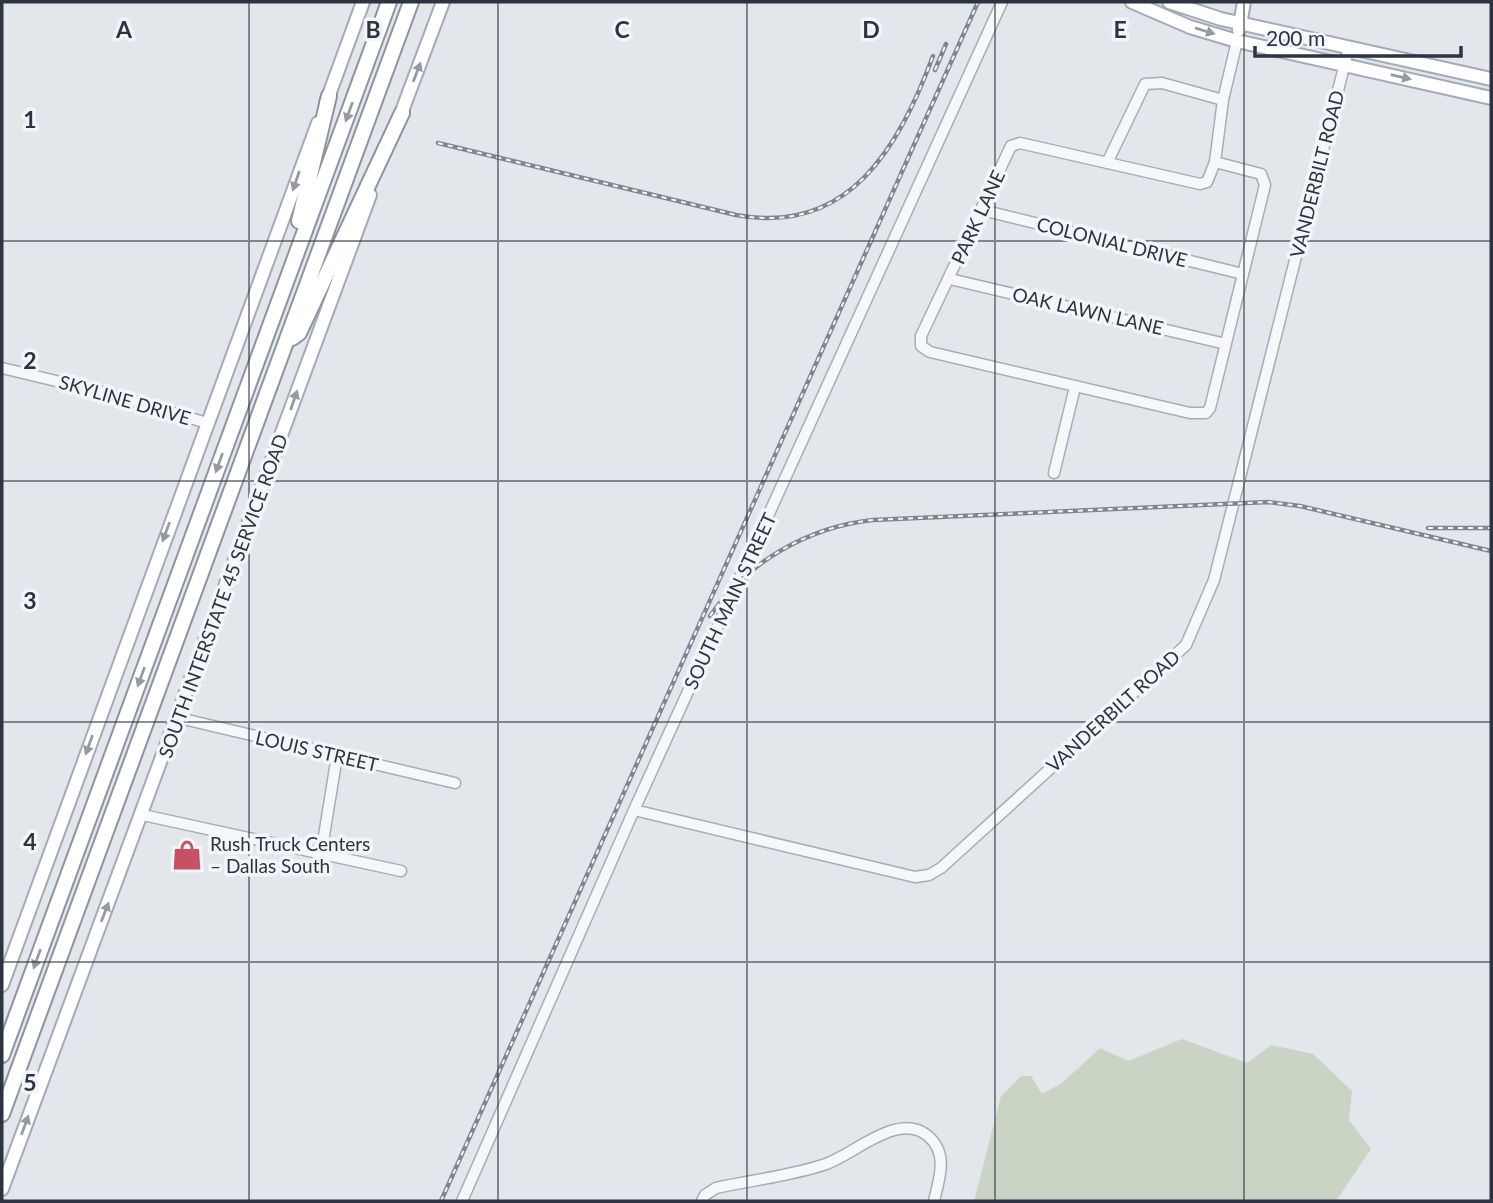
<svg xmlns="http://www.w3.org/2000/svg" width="1493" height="1203" font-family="Lato,sans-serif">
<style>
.green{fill:#c9d4c5}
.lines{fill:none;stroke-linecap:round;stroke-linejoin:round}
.minor-casing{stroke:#a8adb5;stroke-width:13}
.major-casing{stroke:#a3abb6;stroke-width:16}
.highway-casing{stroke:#8c94a0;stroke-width:18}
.minor{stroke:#f6f7f9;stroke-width:10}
.major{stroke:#fff;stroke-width:12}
.highway{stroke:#fff;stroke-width:14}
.rail-casing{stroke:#7e8693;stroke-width:4.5}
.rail{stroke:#f3f5f8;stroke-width:2;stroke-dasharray:5;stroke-linecap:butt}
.oneway{fill:#969aa0}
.grid{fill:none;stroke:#2c3442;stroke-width:2;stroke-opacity:0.55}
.labels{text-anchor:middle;stroke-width:7;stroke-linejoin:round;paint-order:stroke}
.street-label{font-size:19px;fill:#2c3442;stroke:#f3f5f8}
.poi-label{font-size:19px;fill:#2c3442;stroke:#f3f5f8;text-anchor:start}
.grid-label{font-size:23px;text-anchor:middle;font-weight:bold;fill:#2c3442;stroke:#f3f5f8;stroke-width:7;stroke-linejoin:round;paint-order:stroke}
</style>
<rect width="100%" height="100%" fill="#e3e6eb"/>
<!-- green -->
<path class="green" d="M1182,1039L1247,1063L1271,1045L1313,1054L1352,1091L1349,1120L1371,1149L1336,1201H974L1001,1096L1021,1076H1031L1042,1094L1062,1083L1100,1048L1128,1061Z"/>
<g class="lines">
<!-- minor casing -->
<g class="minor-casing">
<path id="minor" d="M1215,162L1261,174L1265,185L1210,408L1206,413H1190L930,352L921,346V336L1011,146L1020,143L1200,184L1207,182L1215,162L1223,100L1237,41
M1107,163L1145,84L1162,83L1223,100
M982,210L1243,274
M950,279L1226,344
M2,368L106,393L207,423
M1054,473L1075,387
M179,718L455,783
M634,810L915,877L929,875L941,868L1186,645L1214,580L1349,47
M143,815L401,871
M321,854L337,756
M462,1201L634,810L1002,2
M702,1201L705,1195L716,1188C752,1180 791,1176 826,1164C855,1154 898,1111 928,1136C949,1154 939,1179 934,1201"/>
</g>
<!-- major casing -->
<g class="major-casing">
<path id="major" d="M1132,2L1190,27L1237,41L1491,98
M1169,2L1221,19L1491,79
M1239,30L1244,2
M326,103L363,2
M399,119L443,2
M2,985L318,123
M2,1189L370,195"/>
</g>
<!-- highway casing -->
<g class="highway-casing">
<path id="highway" d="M299,221L329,96
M292,338L299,333L402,113
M2,1055L389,2
M2,1114L411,2"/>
</g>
<!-- minor -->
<use href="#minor" class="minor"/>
<!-- major -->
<use href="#major" class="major"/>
<!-- highway -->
<use href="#highway" class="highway"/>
<!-- rail casing -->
<g class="rail-casing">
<path id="rail" d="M935,70L946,44
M438,143L736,215C849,236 899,147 933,56
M1428,528H1491
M710,616C747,562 808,527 873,520L1268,502L1300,506L1491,551
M441,1201L978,2"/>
</g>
<!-- rail -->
<use href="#rail" class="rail"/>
</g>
<!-- one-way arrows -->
<defs><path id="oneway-solid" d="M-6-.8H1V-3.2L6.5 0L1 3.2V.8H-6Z" transform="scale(1.75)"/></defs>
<g class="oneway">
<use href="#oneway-solid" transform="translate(1205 31) rotate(17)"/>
<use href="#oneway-solid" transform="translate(417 72) rotate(-69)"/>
<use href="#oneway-solid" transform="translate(1401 77) rotate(13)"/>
<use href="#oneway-solid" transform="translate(349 112) rotate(110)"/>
<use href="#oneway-solid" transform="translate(296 181) rotate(109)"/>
<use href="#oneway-solid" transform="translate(294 400) rotate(-71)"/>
<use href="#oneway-solid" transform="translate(219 463) rotate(110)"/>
<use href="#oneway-solid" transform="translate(166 532) rotate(110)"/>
<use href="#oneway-solid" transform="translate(141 677) rotate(110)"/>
<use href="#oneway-solid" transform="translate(89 745) rotate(110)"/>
<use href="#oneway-solid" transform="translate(105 912) rotate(-69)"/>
<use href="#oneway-solid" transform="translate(37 959) rotate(110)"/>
<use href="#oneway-solid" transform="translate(25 1125) rotate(-70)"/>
</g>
<!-- grid -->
<path class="grid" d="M249,2V1201M498,2V1201M747,2V1201M995,2V1201M1244,2V1201M2,241H1491M2,481H1491M2,722H1491M2,962H1491"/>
<!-- icons -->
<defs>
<g id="shop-bare" transform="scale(2.415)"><path d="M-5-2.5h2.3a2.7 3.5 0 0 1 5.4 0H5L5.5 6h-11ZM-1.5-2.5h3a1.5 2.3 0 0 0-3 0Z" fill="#c75164" stroke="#f3f5f8" stroke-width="2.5" paint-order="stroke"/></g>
</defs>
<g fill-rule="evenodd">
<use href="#shop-bare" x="187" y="855"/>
</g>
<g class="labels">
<!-- street labels -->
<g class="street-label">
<text transform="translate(1317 174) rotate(-76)" y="7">VANDERBILT ROAD</text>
<text transform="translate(978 217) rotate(-65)" y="7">PARK LANE</text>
<text transform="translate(1112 242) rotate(14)" y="7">COLONIAL DRIVE</text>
<text transform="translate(1088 311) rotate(13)" y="7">OAK LAWN LANE</text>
<text transform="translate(125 400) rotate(16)" y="7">SKYLINE DRIVE</text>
<text transform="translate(223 596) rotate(-70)" y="7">SOUTH INTERSTATE 45 SERVICE ROAD</text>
<text transform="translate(730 601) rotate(-65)" y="7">SOUTH MAIN STREET</text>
<text transform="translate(1113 711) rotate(-42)" y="7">VANDERBILT ROAD</text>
<text transform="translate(317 751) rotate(13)" y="7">LOUIS STREET</text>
</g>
<!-- poi labels -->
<g class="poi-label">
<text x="210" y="851">Rush Truck Centers<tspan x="210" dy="22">– Dallas South</tspan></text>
</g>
</g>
<g class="grid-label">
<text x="124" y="38">A</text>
<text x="373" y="38">B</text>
<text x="622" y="38">C</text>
<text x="871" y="38">D</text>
<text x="1120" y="38">E</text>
<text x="30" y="128">1</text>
<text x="30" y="369">2</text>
<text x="30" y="609">3</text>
<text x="30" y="850">4</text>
<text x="30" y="1091">5</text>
</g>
<!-- border -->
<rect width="1493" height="1203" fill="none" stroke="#2c3442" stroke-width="7"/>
<!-- scale -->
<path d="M1255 46v10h206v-10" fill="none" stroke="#2c3442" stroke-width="3.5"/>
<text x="1266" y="46" font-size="21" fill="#2c3442" stroke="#f3f5f8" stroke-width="5" paint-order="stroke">200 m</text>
</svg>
